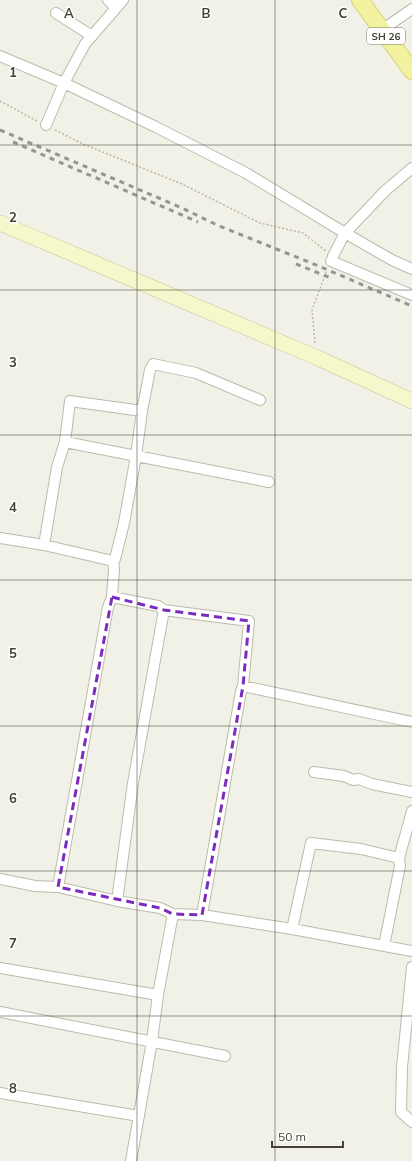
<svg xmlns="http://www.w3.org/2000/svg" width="412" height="1161" font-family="Mulish,sans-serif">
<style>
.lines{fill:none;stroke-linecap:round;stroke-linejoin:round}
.street-casing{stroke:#bcbbab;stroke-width:12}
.secondary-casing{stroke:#c2c396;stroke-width:16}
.primary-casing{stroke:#d5d372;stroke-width:18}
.path{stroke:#bcba9e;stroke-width:1.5;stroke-dasharray:2 2;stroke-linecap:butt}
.street{stroke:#fff;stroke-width:10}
.secondary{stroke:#f6f8cb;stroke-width:15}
.primary{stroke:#f2f2a0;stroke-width:16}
.rail{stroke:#959595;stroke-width:3;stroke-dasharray:5 5;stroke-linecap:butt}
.marked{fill:none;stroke:#7b2cbf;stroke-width:3;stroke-dasharray:8 5;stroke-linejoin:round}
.grid{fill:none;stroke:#444237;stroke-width:1;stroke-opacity:0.55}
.labels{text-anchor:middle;stroke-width:3;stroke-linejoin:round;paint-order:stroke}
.shield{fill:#fff;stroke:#7c7b73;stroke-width:1}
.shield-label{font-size:10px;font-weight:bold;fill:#444237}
.grid-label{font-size:13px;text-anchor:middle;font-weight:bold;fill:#444237;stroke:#fff;stroke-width:3;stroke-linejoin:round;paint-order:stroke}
</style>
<rect width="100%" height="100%" fill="#f1f1e7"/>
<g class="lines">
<!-- street casing -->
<g class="street-casing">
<path id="street" d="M108,0L116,8
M56,13L92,36
M382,30L412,9
M0,56L64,83L85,44L123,0
M46,125L64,83L156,127L246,173L345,233L392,260L412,269
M333,256L345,233L385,191L412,168
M331,261L412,295
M65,442L269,482
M0,538L44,545L113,561L115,559L124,523L136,456L142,411L150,370L153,364L196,373L260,400
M44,545L57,467L65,442L70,401L142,411
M112,597L158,606L164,610L249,621L243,686L241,691L202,915
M243,686L412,722
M314,772L344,776L353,780L359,779L372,784L412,792
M0,879L35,886L58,887L117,901L160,908L173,914L202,915L292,929L412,951
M58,887L108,607L112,597L114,569L113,561
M117,901L133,783L164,610
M292,929L311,843L361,849L399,858
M384,946L400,866L399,858L412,811
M412,967L402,1067L401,1112L412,1122
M0,968L158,995
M0,1012L225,1056
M0,1093L139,1116
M131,1161L152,1041L158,995L173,914"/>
</g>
<!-- secondary casing -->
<g class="secondary-casing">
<path id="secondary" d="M0,223L318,358L412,401"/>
</g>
<!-- primary casing -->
<g class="primary-casing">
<path id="primary" d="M360,0L412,71"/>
</g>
<!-- path -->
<path class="path" d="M0,101L37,121
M55,130L83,144L182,184L260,223L303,233L326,251
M315,343L312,310L327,270"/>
<!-- street -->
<use href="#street" class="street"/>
<!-- secondary -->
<use href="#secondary" class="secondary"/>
<!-- primary -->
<use href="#primary" class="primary"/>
<!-- rail -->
<path class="rail" d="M0,130L182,208L217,225L321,267L412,306
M13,142L198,222
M296,264L331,278"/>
</g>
<!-- marked area -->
<path class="marked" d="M112,597L164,610L249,621L243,686L202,915L173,914L160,908L58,887Z"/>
<!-- grid -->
<path class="grid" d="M137,0V1161M275,0V1161M0,145H412M0,290H412M0,435H412M0,580H412M0,726H412M0,871H412M0,1016H412"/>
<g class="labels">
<!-- shield labels -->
<rect class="shield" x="367" y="28" width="38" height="16" rx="3"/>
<g class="shield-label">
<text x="386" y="40">SH 26</text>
</g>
</g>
<g class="grid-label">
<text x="69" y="18">A</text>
<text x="206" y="18">B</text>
<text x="343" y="18">C</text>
<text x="13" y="77">1</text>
<text x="13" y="222">2</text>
<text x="13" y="367">3</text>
<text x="13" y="512">4</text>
<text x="13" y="658">5</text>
<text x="13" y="803">6</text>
<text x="13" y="948">7</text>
<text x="13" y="1093">8</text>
</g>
<!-- scale -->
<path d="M272 1141v6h71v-6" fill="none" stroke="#444237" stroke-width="2"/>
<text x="278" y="1141" font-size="12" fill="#444237" stroke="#ffffff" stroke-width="3" paint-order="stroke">50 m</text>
</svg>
